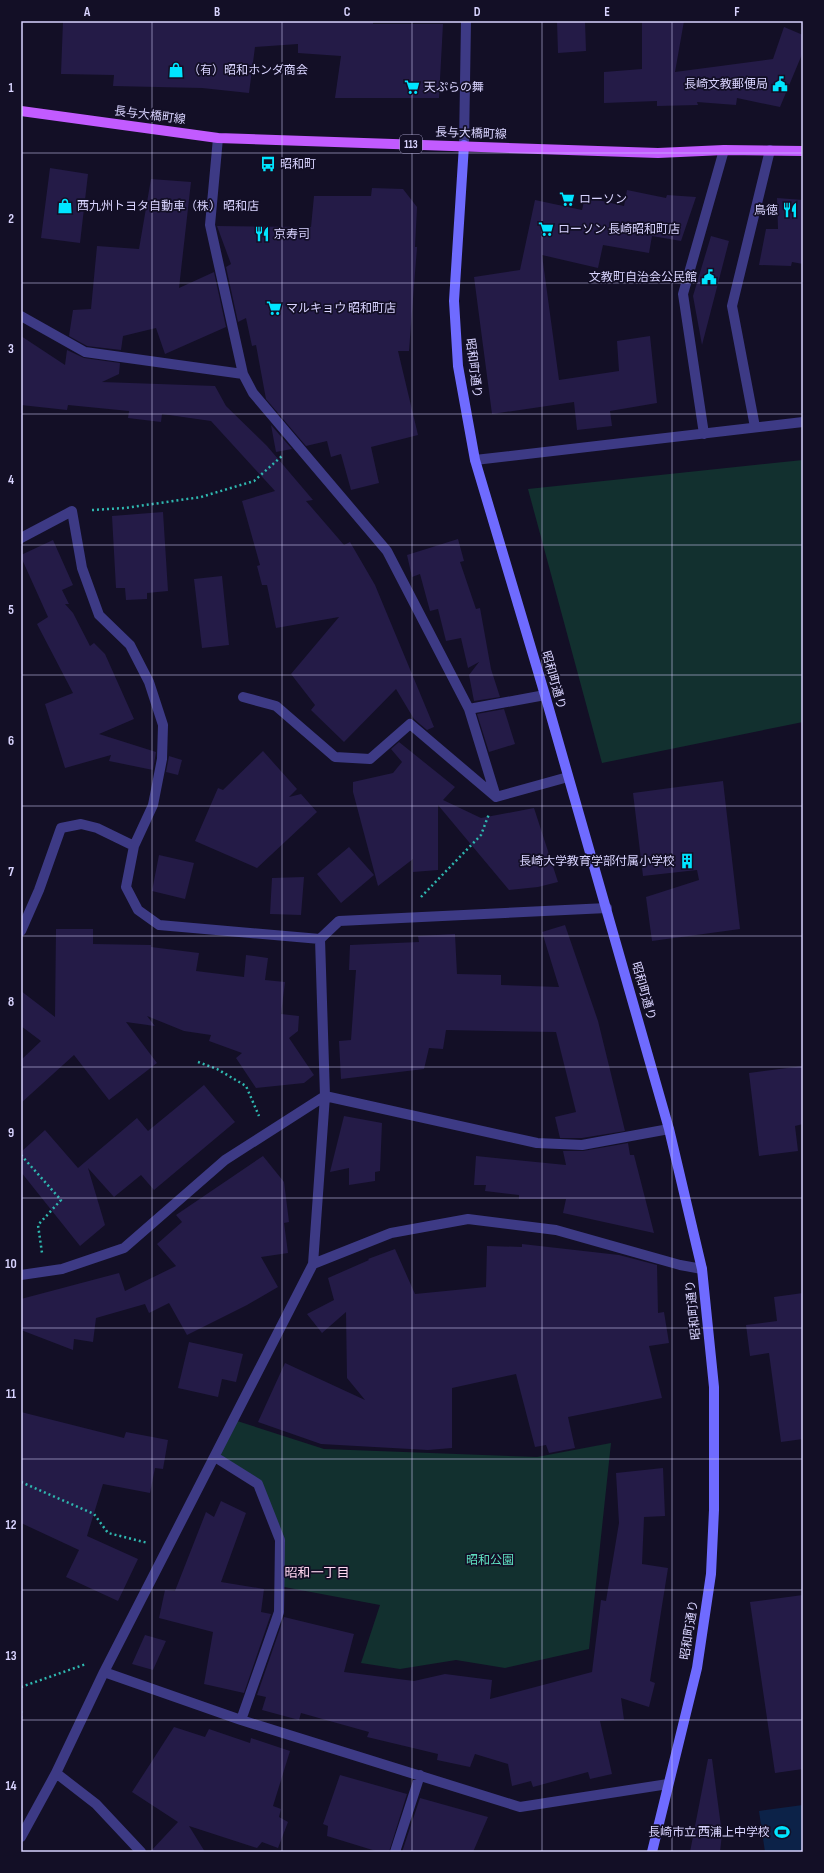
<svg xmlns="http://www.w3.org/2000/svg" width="824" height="1873" font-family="'Sofia Sans Condensed','Noto Sans JP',sans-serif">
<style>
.green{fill:#12302f}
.water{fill:#0c2248}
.building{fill:#241b47}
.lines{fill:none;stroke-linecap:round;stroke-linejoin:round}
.path{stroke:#2fb8b0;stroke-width:2.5;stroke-dasharray:2 3;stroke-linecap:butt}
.street{stroke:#3d3a85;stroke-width:10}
.secondary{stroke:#6f6bff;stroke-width:10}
.primary{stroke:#c25bff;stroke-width:10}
.grid{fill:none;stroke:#d9d4ff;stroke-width:1;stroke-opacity:0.55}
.labels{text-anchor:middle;stroke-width:3.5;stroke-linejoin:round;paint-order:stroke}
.shield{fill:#130f26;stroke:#9e99be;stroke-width:1}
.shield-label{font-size:11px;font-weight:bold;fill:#d9d4ff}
.poi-label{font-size:12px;fill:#d9d4ff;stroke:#130f26;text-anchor:start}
.street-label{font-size:12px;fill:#d9d4ff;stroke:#130f26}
.park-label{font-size:12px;fill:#5fe0c0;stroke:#130f26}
.neighbourhood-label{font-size:13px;fill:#ffd6f0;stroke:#130f26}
.neatline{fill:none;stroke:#d9d4ff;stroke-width:1.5}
.grid-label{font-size:13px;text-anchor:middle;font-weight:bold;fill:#d9d4ff}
</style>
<rect width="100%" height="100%" fill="#130f26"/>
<!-- green -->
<path class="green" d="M803,460V722L602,763L528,489Z
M234,1420L324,1449L537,1457L611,1443L589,1649L505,1668L456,1660L400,1669L361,1663L380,1605L279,1586L280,1540L258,1484L215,1457Z"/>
<!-- water -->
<path class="water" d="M803,1805V1852H765L759,1811Z"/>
<!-- building -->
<path class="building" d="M63,21H373V24H443L439,98H335L341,56L298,53V44L255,47L249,93L202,88L113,86L114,75L61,74Z
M557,21H585L586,51L558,53Z
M642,21H684L675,72L773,59L784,27L803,35V52L780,107L737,98L736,105L697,102L698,105L657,106V101L604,103V72L642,69Z
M50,168L88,174L80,243L41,238Z
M151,179L191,182L179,288L214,272L226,327L165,354L156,328L123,336L121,350L87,346L69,336L73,310L91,309L97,246L139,249Z
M372,188L403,189L417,207L415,247H417L409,351H398L418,435L371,447L379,483L351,490L341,454L331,457L327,441L306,446L266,399L256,345L252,346L246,318L238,322L226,267L231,264L217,226L311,227L314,196H371Z
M627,190L666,198L667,195L696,197L681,241L652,236L649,253L603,245L598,268L542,255L559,380L619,371L617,341L650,336L657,403L610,411L612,426L577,430L574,402L492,414L474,277L520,270L535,200L582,210L585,197L624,206Z
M777,198L803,200V264L792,262L791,266L759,265L766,229H778Z
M711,236L729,241L702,345L693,296Z
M21,336L65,365L67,350L84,358L120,363L119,374L102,382L215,386L226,406L267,446L313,500L306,501L344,545L350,542L375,585L434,727L427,730L414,719L396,689L344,742L311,710L315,705L291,674L339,617L276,628L267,585H262L257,566L260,565L242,501L275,491L211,421L162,414L161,422L128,418L129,411L68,405L67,410L21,405Z
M271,425L292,449L276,452Z
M163,512L168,591L147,593V599L126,600L125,588H116L112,516Z
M458,539L464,561L460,562L476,609L480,608L491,669L500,697L474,701L469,675L479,662L468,668L461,638L446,641L438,609L430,611L420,574L412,577L407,555Z
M53,540L73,585L62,590L69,604H65L73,613L90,646L94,643L105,654L134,719L99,734L156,752L153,770L109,761L111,755L65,768L45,704L73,693L37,624L48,617L21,557V555Z
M222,576L229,645L202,648L194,579Z
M504,709L515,744L489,752L477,714Z
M399,742L455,787L443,800L481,818L534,808L558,882L538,887L509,890L438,805V870L413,872V859L378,886L353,792V782L393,773L402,762L391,749Z
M263,751L297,789L289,797L301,794L317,812L257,868L195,841L218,788L223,790Z
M169,756L182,760L178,775L166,772Z
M723,781L740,929L652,941L646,897L699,880L697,870L643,876L633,793Z
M349,847L374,875L341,903L317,874Z
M159,855L194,863L185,899L152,891Z
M304,877L301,915L270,914L272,878Z
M565,925L598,1021L625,1131L582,1138H560L555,1117L576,1112L556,1032L446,1030L443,1049L429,1048L424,1069L341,1079L339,1041L351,1040L356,970H349L350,945L419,942L418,936L455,934L457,974L501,975V985L559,987L542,932Z
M56,929H93V944L151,945V947L199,953L196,971L244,977L246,955L268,958L265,980L285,982L281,1014L299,1016L298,1031L289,1038L314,1075L304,1083L256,1088L236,1058L242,1053L209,1041L211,1035L184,1031L147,1016L155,1026L126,1022L157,1063L109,1100L74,1055L21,1103V1060L41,1041L21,1026V991L55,1017Z
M803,1066V1124L795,1126L798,1151L759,1156L749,1073Z
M204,1085L235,1122L154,1190L141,1175L114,1197L88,1168L105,1225L80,1246L21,1172V1152L45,1130L78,1168L137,1118L148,1131Z
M344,1116L382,1123L380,1171L375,1172V1181L349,1185V1168L330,1172Z
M628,1143L630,1155H634L654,1233L563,1213L566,1199H519V1195L485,1191L486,1185H474L476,1156L566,1165L563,1151H583Z
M263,1156L284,1182L289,1222L284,1223L288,1253L261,1257L278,1287L247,1305L187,1335L169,1303L149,1313L145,1304L96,1318L93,1342L74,1339L73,1350L21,1330V1299L119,1273L125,1291L176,1266L157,1244L182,1222L176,1215Z
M522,1244L619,1255L657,1265L658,1313L664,1312L669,1343L649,1346L662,1398L568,1417L575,1448L549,1453L546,1445L535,1447L516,1374L452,1388V1448L428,1450L321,1444L258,1422L285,1363L365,1400L347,1378L346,1312L322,1333L307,1314L334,1300L328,1278L369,1260L368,1259L395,1249L415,1294L486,1287L487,1246L522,1247Z
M803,1293V1439L781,1442L769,1353L750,1356L746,1325L777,1321L774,1297Z
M189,1342L243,1354L236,1382L222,1379L218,1397L178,1388Z
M21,1412L124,1438L126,1432L168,1440L163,1469L155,1468L150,1493L103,1484L87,1536L138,1559L118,1601L66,1577L79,1550L21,1523Z
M663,1468L665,1516L644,1517L642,1564L668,1568L650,1681L655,1683L649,1707L621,1698L624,1720L600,1721L612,1774L590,1779L588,1772L533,1787L531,1781L512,1786L508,1764L475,1754L470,1767L437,1760L438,1754L367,1737L369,1732L301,1713L299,1720L262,1710L266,1697L257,1695L284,1617L354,1634L344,1672L414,1681L445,1674L492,1680L490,1699L592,1672L601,1600L606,1601L619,1523L616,1473Z
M221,1501L246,1513L221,1582L264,1589L261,1612L271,1614L244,1693L204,1684L213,1632L159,1618L165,1590L175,1591L206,1512L214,1517Z
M803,1595V1769L775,1773L750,1602Z
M145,1635L166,1641L153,1670L132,1664Z
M174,1727L205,1737L209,1729L250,1743L251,1738L290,1751L273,1806L281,1809L279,1817L288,1822L278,1848L262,1842L257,1848L189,1826L205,1852H150L178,1822L132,1792Z
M708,1759H712L722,1834L720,1852H690Z
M340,1775L407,1794L389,1852H379L327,1836L328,1826L323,1824Z
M420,1798L488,1817L473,1852H402Z"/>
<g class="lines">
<!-- path -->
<path class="path" d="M92,510L125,508L201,497L254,481L282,456
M421,897L481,835L489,814
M198,1062L217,1069L246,1086L259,1116
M21,1155L61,1200L38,1225L42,1253
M21,1482L94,1514L108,1533L148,1543
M21,1687L86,1664
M21,1711V1720"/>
<!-- street -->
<path class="street" d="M218,138L210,225L243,374L253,393L387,551L469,709L496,797
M464,145L466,21
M21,316L85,352L243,374
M755,427L732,306L770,150
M704,434L683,294L724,150
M475,460L803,422
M21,538L72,511L82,568L99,615L130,645L149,682L163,725L162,759L153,805L134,846L126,887L138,910L159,925L320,939L339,921L607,908
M243,697L276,706L335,757L370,759L410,724L496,797L568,777
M469,709L545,695
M21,931L39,890L61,828L81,824L97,828L134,846
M313,1264L391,1233L468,1219L556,1230L680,1265L702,1269
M21,1275L62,1269L124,1248L225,1160L325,1096L537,1143L582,1145L669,1129
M215,1457L258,1484L280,1540L279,1612L241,1720
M104,1672L241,1720L520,1807L668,1784
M56,1773L96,1804L141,1852
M21,1837L56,1773L104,1672L313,1264L325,1096L320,939
M395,1852L420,1775"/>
<!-- secondary -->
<path class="secondary" d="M464,145L454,301L458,366L475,460L545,695L669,1129L702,1269L714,1387V1510L711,1574L697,1668L652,1852"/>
<!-- primary -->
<path class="primary" d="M21,111L218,138L658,153L724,150L803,151"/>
</g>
<!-- grid -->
<path class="grid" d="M152,21V1852M282,21V1852M412,21V1852M542,21V1852M672,21V1852M21,153H803M21,283H803M21,414H803M21,545H803M21,675H803M21,806H803M21,936H803M21,1067H803M21,1198H803M21,1328H803M21,1459H803M21,1590H803M21,1720H803"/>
<!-- icons -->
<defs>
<g id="shop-bare" transform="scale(1.2)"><path d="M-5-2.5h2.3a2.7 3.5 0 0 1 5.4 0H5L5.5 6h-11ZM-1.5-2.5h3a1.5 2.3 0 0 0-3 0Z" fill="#00e5ff" stroke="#130f26" stroke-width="2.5" paint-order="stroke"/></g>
<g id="civic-bare" transform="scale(1.2)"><path d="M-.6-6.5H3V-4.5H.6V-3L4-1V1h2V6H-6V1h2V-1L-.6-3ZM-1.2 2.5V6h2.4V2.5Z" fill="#00e5ff" stroke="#130f26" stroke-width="2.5" paint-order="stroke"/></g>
<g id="supermarket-bare" transform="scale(1.2)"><path d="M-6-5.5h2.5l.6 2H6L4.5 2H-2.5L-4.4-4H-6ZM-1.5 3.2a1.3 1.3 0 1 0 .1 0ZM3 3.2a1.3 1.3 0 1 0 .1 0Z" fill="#00e5ff" stroke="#130f26" stroke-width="2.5" paint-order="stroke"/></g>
<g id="bus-bare" transform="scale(1.2)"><path d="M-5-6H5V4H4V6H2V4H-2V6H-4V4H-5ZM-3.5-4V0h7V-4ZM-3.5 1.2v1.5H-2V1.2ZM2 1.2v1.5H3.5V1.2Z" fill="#00e5ff" stroke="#130f26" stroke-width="2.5" paint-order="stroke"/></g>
<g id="restaurant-bare" transform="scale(1.2)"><path d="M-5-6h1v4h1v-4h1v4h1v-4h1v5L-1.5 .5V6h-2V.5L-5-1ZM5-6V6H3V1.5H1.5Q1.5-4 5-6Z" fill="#00e5ff" stroke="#130f26" stroke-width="2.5" paint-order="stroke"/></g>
<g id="building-bare" transform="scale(1.2)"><path d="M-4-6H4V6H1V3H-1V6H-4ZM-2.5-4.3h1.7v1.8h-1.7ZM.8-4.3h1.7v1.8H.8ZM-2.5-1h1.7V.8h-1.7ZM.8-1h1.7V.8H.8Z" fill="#00e5ff" stroke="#130f26" stroke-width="2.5" paint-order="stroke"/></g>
<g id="stadium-bare" transform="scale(1.2)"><path d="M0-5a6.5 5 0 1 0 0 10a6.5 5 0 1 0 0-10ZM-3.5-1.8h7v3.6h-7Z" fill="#00e5ff" stroke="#130f26" stroke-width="2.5" paint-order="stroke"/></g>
</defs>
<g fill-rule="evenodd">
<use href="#shop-bare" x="176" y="70"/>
<use href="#civic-bare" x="780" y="84"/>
<use href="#supermarket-bare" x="412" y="87"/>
<use href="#bus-bare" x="268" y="164"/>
<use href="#supermarket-bare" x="567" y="199"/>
<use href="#shop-bare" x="65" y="206"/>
<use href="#restaurant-bare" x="790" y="210"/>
<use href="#supermarket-bare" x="546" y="229"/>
<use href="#restaurant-bare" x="262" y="234"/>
<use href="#civic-bare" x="709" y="277"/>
<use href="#supermarket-bare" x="274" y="308"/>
<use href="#building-bare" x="687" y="861"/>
<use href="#stadium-bare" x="782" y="1832"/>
</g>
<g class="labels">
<!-- shield labels -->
<rect class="shield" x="400" y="135" width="22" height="18" rx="3"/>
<g class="shield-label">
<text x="411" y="148">113</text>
</g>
<!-- poi labels -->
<g class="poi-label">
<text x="188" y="74">（有）昭和ホンダ商会</text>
<text x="768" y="88" text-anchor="end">長崎文教郵便局</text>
<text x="424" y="91">天ぷらの舞</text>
<text x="280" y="168">昭和町</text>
<text x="579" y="203">ローソン</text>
<text x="77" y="210">西九州トヨタ自動車（株） 昭和店</text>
<text x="778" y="214" text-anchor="end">鳥徳</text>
<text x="558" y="233">ローソン 長崎昭和町店</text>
<text x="274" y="238">京寿司</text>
<text x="697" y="281" text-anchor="end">文教町自治会公民館</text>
<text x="286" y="312">マルキョウ 昭和町店</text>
<text x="675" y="865" text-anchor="end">長崎大学教育学部付属小学校</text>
<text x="770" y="1836" text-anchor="end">長崎市立 西浦上中学校</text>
</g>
<!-- street labels -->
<g class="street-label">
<text transform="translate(150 115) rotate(7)" y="4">長与大橋町線</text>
<text transform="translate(471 133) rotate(2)" y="4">長与大橋町線</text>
<text transform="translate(474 368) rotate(83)" y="4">昭和町通り</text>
<text transform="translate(554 680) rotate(74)" y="4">昭和町通り</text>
<text transform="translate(644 991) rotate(74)" y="4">昭和町通り</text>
<text transform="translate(693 1310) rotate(-96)" y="4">昭和町通り</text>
<text transform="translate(689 1630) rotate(-81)" y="4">昭和町通り</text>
</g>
<!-- park labels -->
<g class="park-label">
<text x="490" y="1564">昭和公園</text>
</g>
<!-- neighbourhood labels -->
<g class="neighbourhood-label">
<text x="317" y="1577">昭和一丁目</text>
</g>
</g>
<!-- border -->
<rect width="824" height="1873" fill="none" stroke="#130f26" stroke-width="44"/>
<rect x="22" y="22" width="780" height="1829" class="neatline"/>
<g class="grid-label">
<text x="87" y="16">A</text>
<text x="217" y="16">B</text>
<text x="347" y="16">C</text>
<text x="477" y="16">D</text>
<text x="607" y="16">E</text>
<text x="737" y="16">F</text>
<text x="11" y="92">1</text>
<text x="11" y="223">2</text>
<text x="11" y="353">3</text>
<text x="11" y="484">4</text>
<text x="11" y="614">5</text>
<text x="11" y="745">6</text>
<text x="11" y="876">7</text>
<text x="11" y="1006">8</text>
<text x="11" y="1137">9</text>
<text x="11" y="1268">10</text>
<text x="11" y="1398">11</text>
<text x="11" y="1529">12</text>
<text x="11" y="1660">13</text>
<text x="11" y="1790">14</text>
</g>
</svg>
